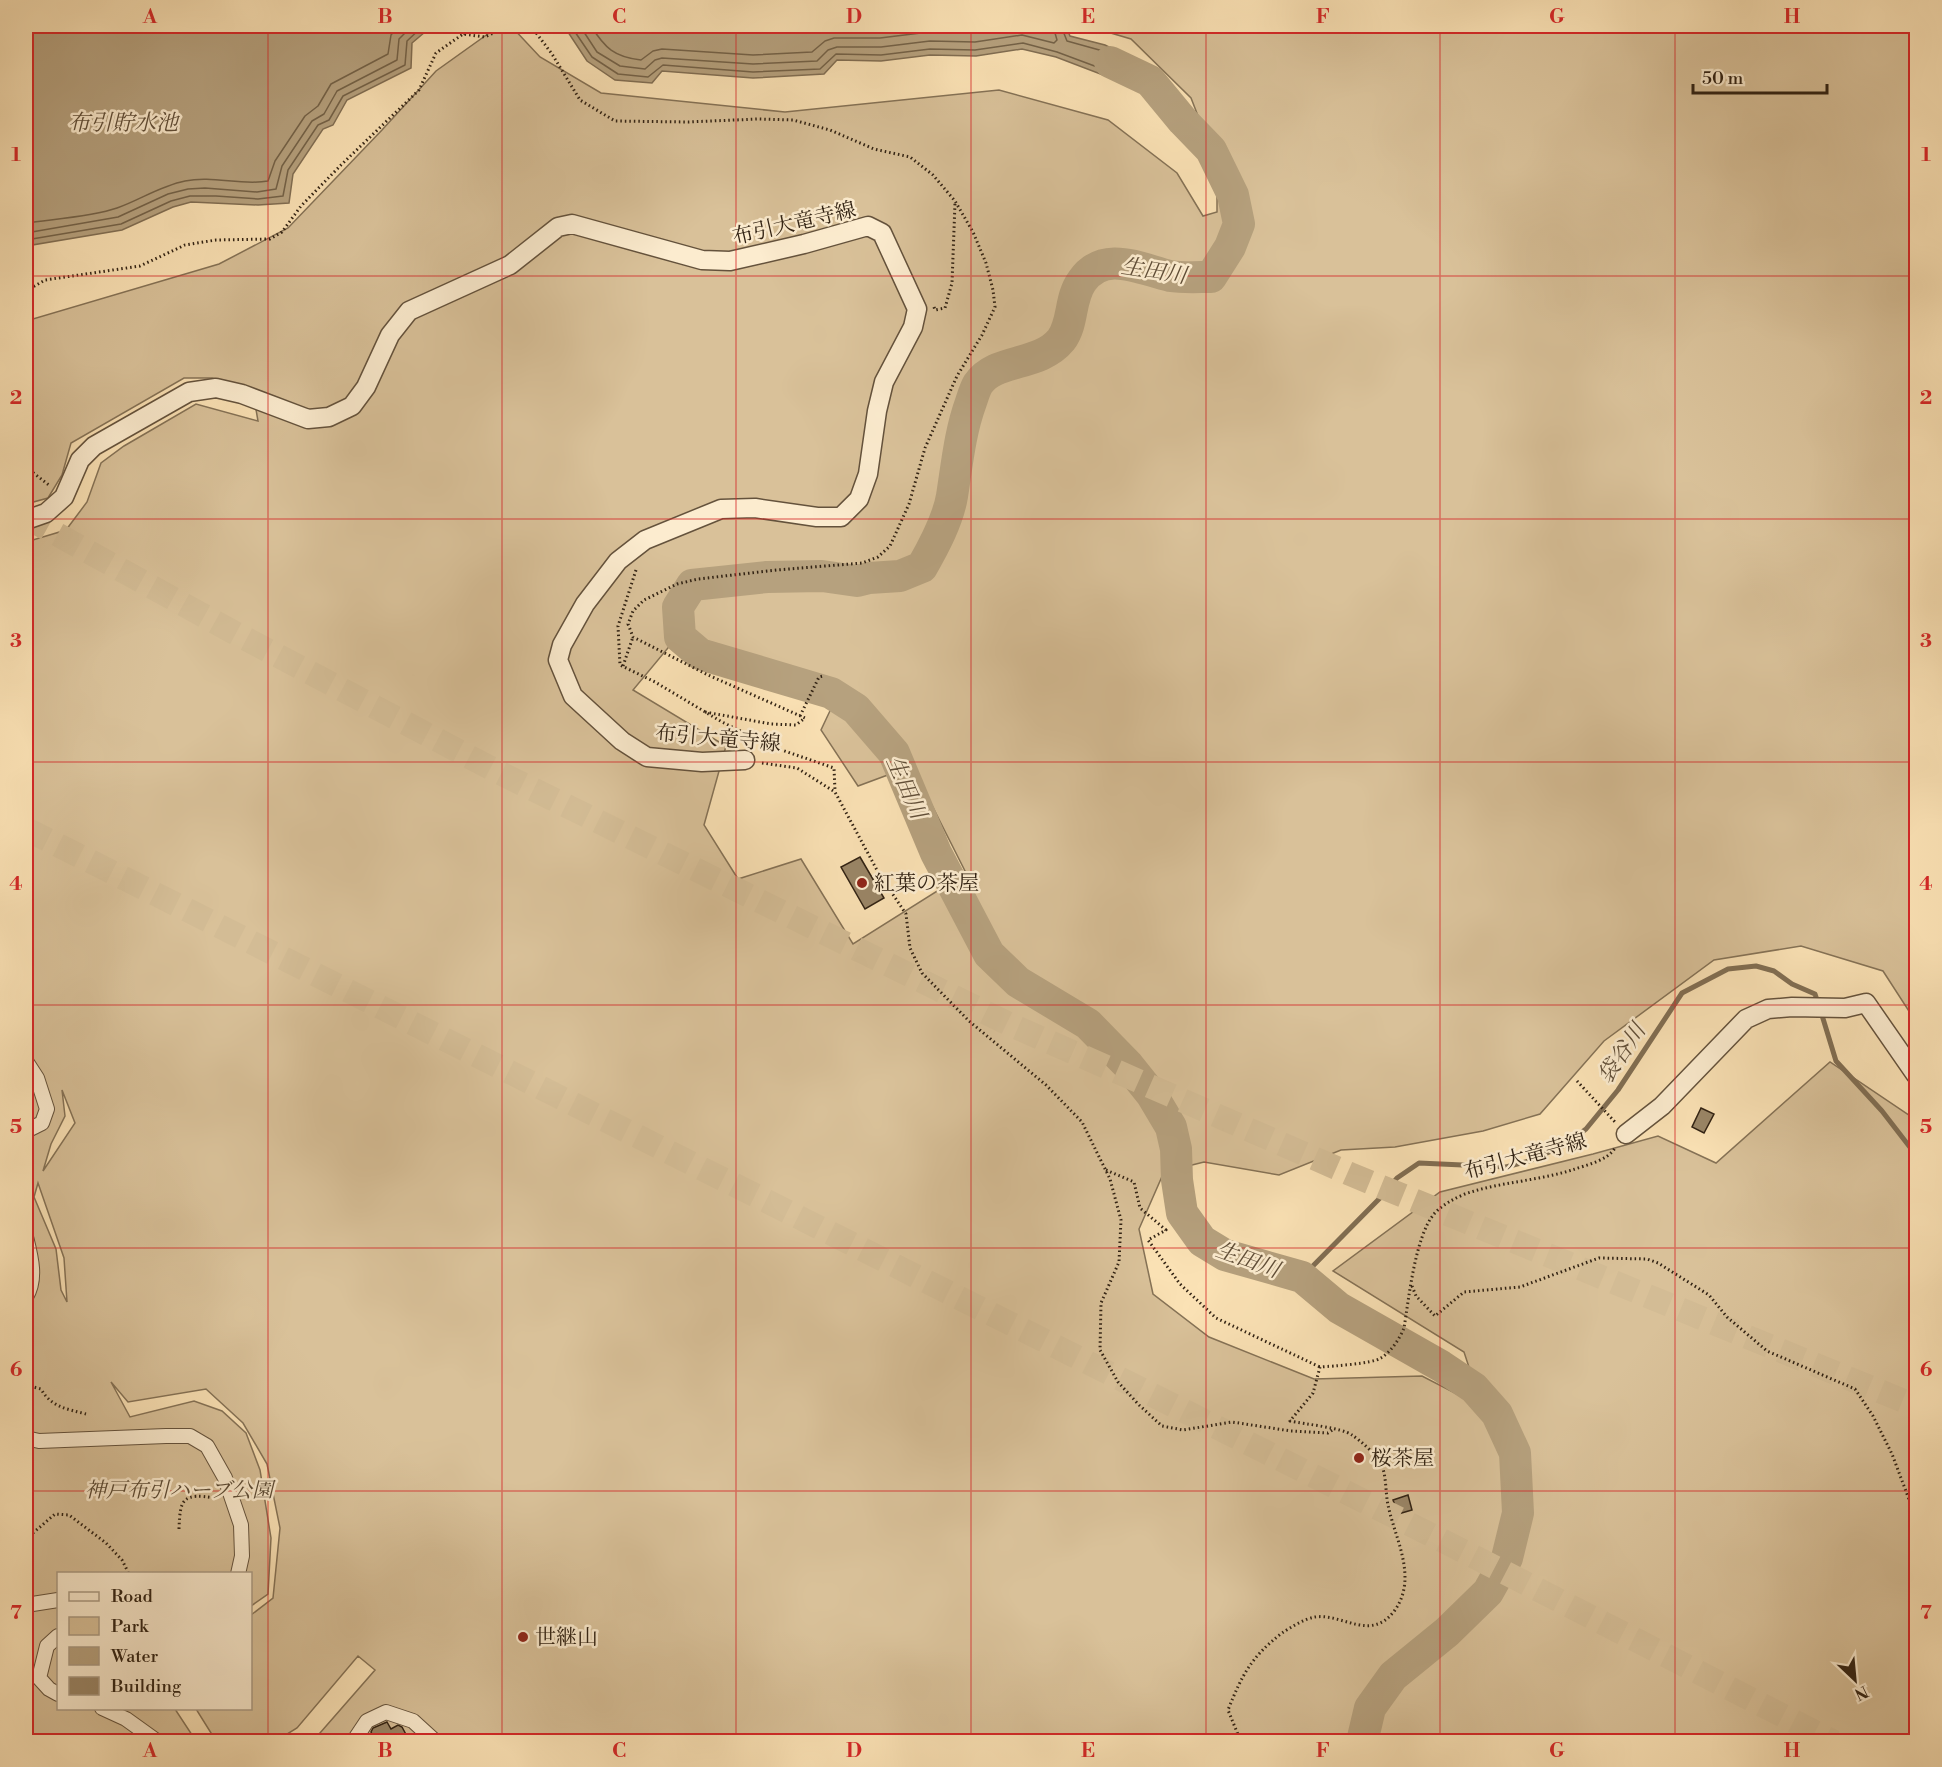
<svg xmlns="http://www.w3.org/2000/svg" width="1942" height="1767" font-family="'Libre Bodoni','Noto Serif JP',serif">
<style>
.green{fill:#d9c199;stroke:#857256;stroke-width:1.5;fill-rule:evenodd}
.water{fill:#b6a17e;stroke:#816e53;stroke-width:1.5}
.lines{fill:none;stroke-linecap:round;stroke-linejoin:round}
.shore{stroke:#746248;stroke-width:1.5}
.stream{stroke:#816e53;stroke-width:5}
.river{stroke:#b6a17e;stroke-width:32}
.building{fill:#9a8667;stroke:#312213;stroke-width:1.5}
.tertiary-tunnel{stroke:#d3bc95;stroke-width:24;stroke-dasharray:24 12;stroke-linecap:butt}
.pedestrian-casing{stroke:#64523c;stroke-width:16}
.minor-casing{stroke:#64523c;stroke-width:21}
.path{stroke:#312213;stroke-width:3;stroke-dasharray:1.5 3;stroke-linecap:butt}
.pedestrian{stroke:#fceccf;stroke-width:14}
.minor{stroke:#fceccf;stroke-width:18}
.grid{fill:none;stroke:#d62828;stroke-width:1.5;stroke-opacity:0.55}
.poi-dot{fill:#8f2418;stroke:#fceccf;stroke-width:2}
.labels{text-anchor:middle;stroke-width:5;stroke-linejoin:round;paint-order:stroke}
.street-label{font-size:21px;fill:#312213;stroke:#fceccf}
.poi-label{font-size:21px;fill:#312213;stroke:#fceccf;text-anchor:start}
.park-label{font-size:21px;font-style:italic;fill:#5b4a34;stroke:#fceccf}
.water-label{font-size:22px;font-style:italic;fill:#604e38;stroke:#fceccf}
.neatline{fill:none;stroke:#d62828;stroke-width:2}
.grid-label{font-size:20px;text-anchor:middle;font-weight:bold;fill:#d62828}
</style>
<rect width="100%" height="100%" fill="#fbe2b5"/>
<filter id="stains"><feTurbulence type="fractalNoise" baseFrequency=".00333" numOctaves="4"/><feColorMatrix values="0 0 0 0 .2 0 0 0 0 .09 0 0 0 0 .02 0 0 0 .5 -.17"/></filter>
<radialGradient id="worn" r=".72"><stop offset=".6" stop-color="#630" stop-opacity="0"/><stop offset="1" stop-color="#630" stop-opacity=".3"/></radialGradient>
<!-- green -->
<path class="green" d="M499,26H511L540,57L601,93L785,112L999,90L1108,120L1177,173L1203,216L1217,212V165L1191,98L1131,39L1087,26H1916V1022L1883,971L1801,946L1714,960L1604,1041L1540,1114L1483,1131L1395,1147L1341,1150L1279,1175L1204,1162L1164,1172L1139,1229L1153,1294L1209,1337L1314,1379L1422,1376L1482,1407L1464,1352L1333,1271L1440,1192L1593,1154L1658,1136L1716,1163L1830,1062L1916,1120V1741H313L375,1670L358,1656L297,1728L276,1741H216L196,1709L250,1708L251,1615L273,1598L280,1528L267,1464L243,1423L206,1389L128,1402L111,1382L130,1417L194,1401L222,1411L246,1433L260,1470L271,1538L268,1594L251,1606L250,1574H58V1708L175,1709L196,1741L26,1742V542L66,530L87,502L101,463L124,446L196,404L258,421L253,392L212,378H184L71,443L62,475L48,498L26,504V321L219,264L288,228L382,130L436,71ZM677,637L762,664L837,696L821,730L858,786L912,766L966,873L853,944L801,859L738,879L704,825L726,746L633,690ZM62,1090L75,1123L43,1171L51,1144L65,1116ZM38,1183L64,1258L67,1302L61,1290L56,1249L34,1197Z"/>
<!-- water -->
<path class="water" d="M26,26H432L412,43L411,68L347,100L333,125L323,129L293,174L289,203L258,205L191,202L173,207L122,230L26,246Z
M564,26H1066L1070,36L1105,45L1139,62L1150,81L1124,83L1056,57L1022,49L976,56L930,55L881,61L837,60L824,74L753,78L662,71L652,83L615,80L587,61Z"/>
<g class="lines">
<!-- shore -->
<path class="shore" d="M571,26L592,57L618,74L648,77L663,65L753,72L820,69L836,54L881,55L930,49L975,50L1023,43L1057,52L1124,77L1138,75L1134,66L1103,51L1067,41L1061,26
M580,26L597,52L620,66L645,69L655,60L662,58L753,64L817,61L828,50L837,47H881L930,41L975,42L1022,35L1054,43L1057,40L1053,26
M591,26C605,48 614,57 641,60L653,51L662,49L753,55L812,52L825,41L834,38H880L929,32L974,33L1022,26L1041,30L1044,26
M26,223C53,219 91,217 117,208C140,200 160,186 185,181C213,175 241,186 268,181L275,161L305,116L318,106L331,84L388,54L391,35L398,26
M26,233L118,217L168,194L188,189L205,188L257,192L276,189L282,166L312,121L324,114L337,91L397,60L399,39L412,26
M26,240L121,224L171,201L190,196H216L258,199L283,196L288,170L318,125L329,120L343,96L405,65L407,41L423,26"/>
<!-- stream -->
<path class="stream" d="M1821,1012L1836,1061L1882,1111L1916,1155
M1302,1277L1381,1197L1397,1178L1419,1163L1506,1167L1529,1161L1565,1145L1586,1129L1618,1090L1682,993L1728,969L1756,966L1774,971L1792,984L1815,994L1818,1003"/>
<!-- river -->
<path class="river" d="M1110,62L1150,81L1183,121L1211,150L1233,195L1239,224L1230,247L1211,277C1198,277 1183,278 1170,276C1140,269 1104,249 1082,281C1069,299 1074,323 1061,340C1039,367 995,358 978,384C975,389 973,396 971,402C960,432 957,464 952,496C948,520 934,546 922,567L900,576L869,578L857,581L822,576L767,577L692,585L678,607L680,637L700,654L831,693L856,709L894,753L936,853L989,954L1018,982L1088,1024L1128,1065L1152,1095L1171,1127L1176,1149L1177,1180L1182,1213L1202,1241L1225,1255L1302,1277L1339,1308L1441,1366L1474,1388L1497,1414L1515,1453L1518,1513L1507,1558L1488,1592L1447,1632L1393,1676L1370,1708L1362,1742"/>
</g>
<!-- building -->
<path class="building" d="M860,857L884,898L865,909L841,867Z
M1701,1108L1714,1114L1704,1133L1692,1127Z
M1408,1495L1412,1510L1398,1514L1393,1500Z
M387,1722L391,1729L398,1725L402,1727L410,1742H369L374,1738L371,1732L373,1728Z"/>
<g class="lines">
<!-- tertiary-tunnel -->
<path class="tertiary-tunnel" d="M26,517L233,632L500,773L1011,1025L1350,1174L1916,1406
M26,829L1465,1552L1834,1742"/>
<!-- pedestrian casing -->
<g class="pedestrian-casing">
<path id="pedestrian" d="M26,1061L37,1078L47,1109L42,1123L26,1131
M26,1237C31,1257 37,1279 26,1297
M26,1438L39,1441L166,1436H190L207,1446L225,1478L241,1525L242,1556L238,1574
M26,1605L58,1600
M58,1636L47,1646L39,1678L49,1689L58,1694
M102,1708L126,1719L158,1742
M353,1742L367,1721L386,1712L413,1721L436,1742"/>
</g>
<!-- minor casing -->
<g class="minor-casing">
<path id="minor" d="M26,520L46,513L64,497L80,460L94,446L189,392L216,388L242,394L308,419L329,417L352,406L366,387L390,335L409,311L510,265L558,227L572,224L702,260L730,261L804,244L868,226L882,233L917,309L913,327L884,382L877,411L868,474L859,499L841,517H817L755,508L721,509L645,540L618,561L585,604L562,645L558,660L573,696L622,741L647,757L702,762L745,760
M1626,1134L1662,1106L1746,1019L1768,1009L1792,1007L1845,1008L1866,1003L1916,1075"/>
</g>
<!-- path -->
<path class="path" d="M531,26L552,54L580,100L615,121L688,122L758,119L793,120L830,130L874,149L910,157L933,175L955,201L973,232L986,263L993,290L995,307L982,335L957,376L925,448L909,504L890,546L878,557L862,563L777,570L698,579L677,584L644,600L633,611L628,624L633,637L708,675L805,718L796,725L771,724L705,712
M463,34L470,26
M26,291L45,280L140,266L185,245L216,240L270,239L282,232L301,206L341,165L419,90L436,53L463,34L485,37L508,26
M934,307L935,310L945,308L952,283L955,203
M26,392H28L26,395
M26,467L50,486
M636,570L618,626L620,665L655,682L722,722L773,747L834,768L835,791
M623,666L633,637
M800,716L819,677L823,676
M762,763L797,768L835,792L878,872L906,914L910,948L922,973L969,1021L1046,1085L1082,1122L1110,1179L1121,1220L1119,1262L1101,1303L1100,1350L1118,1382L1139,1405L1162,1426L1183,1430L1232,1422L1291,1431L1328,1433L1334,1429
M1577,1081L1615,1122
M1106,1170L1134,1182L1140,1208L1166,1230L1148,1240L1180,1284L1216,1318L1320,1367
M1412,1286L1416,1296L1435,1316L1464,1292L1520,1287L1599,1258L1647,1259L1658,1263L1709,1295L1727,1317L1767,1351L1855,1389L1873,1416L1892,1454L1916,1518
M26,1385L41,1389C51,1407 67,1409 86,1414
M179,1529C180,1498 183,1493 215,1498
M26,1539L55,1514L69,1515L106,1543L122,1560L129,1574
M1241,1742L1228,1710C1242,1675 1251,1657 1282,1633C1291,1627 1304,1619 1315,1617C1343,1613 1371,1643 1395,1610C1418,1577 1395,1539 1388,1505C1385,1491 1387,1472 1379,1460C1373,1452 1361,1441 1352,1435C1343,1428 1304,1424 1290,1421L1313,1393L1320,1367C1333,1366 1371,1364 1381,1358C1391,1352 1400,1338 1404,1328C1409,1298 1415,1237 1434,1214C1442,1205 1453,1199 1465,1194C1499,1182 1537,1181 1572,1170C1586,1165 1607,1161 1615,1148"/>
<!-- pedestrian -->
<use href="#pedestrian" class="pedestrian"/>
<!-- minor -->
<use href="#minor" class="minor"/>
</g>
<!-- grid -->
<path class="grid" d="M268,26V1742M502,26V1742M736,26V1742M971,26V1742M1206,26V1742M1440,26V1742M1675,26V1742M26,276H1916M26,519H1916M26,762H1916M26,1005H1916M26,1248H1916M26,1491H1916"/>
<!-- markers -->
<g class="poi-dot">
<circle cx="862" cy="883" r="6"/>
<circle cx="1359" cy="1458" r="6"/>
<circle cx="523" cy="1637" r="6"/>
</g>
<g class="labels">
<!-- street labels -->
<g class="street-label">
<text transform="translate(794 223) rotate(-13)" y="7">布引大竜寺線</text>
<text transform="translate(718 738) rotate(5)" y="7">布引大竜寺線</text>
<text transform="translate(1525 1156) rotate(-15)" y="7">布引大竜寺線</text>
</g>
<!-- poi labels -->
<g class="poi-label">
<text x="874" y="890">紅葉の茶屋</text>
<text x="1371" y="1465">桜茶屋</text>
<text x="535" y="1644">世継山</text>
</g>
<!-- park labels -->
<g class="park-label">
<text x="179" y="1497">神戸布引ハーブ公園</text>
</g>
<!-- water labels -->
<g class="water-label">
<text x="123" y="130">布引貯水池</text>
<text transform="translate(1154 270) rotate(9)" y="8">生田川</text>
<text transform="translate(907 787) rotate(66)" y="8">生田川</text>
<text transform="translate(1621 1053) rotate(-56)" y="8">袋谷川</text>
<text transform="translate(1248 1259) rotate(20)" y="8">生田川</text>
</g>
</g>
<!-- margin -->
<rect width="1942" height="1767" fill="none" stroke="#fbe2b5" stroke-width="66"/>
<!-- legend -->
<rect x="57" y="1572" width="195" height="138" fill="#fceccf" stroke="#ab9b84" stroke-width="1.5"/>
<rect x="69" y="1592" width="30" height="9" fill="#fceccf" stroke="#ab9b84" stroke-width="1.5"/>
<text x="111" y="1602" font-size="18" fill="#312213">Road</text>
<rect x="69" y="1617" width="30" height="18" fill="#d9c199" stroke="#ab9b84" stroke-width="1.5"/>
<text x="111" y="1632" font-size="18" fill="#312213">Park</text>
<rect x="69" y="1647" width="30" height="18" fill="#b6a17e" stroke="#ab9b84" stroke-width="1.5"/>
<text x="111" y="1662" font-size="18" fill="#312213">Water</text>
<rect x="69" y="1677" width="30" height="18" fill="#9a8667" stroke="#ab9b84" stroke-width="1.5"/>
<text x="111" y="1692" font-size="18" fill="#312213">Building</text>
<!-- north arrow -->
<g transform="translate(1855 1680) rotate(154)" stroke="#fceccf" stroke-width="4.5" paint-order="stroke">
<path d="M0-4.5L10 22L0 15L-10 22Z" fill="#312213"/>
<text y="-9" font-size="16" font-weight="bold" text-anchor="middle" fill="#312213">N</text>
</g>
<!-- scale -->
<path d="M1693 84v9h134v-9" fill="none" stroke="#312213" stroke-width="3"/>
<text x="1702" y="84" font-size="18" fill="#312213" stroke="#fceccf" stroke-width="4.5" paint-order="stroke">50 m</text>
<rect x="33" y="33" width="1876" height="1701" class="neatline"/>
<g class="grid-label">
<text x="150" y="23">A</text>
<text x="385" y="23">B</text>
<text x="619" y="23">C</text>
<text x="854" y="23">D</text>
<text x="1088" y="23">E</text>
<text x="1323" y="23">F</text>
<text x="1557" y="23">G</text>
<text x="1792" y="23">H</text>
<text x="16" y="161">1</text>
<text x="1926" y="161">1</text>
<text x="16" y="404">2</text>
<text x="1926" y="404">2</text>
<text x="16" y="647">3</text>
<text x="1926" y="647">3</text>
<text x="16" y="890">4</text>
<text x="1926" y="890">4</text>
<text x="16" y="1133">5</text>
<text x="1926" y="1133">5</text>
<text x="16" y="1376">6</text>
<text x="1926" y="1376">6</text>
<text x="16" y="1619">7</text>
<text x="1926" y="1619">7</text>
<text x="150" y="1757">A</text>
<text x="385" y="1757">B</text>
<text x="619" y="1757">C</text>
<text x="854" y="1757">D</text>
<text x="1088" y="1757">E</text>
<text x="1323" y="1757">F</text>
<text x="1557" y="1757">G</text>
<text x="1792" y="1757">H</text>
</g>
<rect width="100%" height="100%" filter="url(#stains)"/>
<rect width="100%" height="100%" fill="url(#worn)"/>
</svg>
